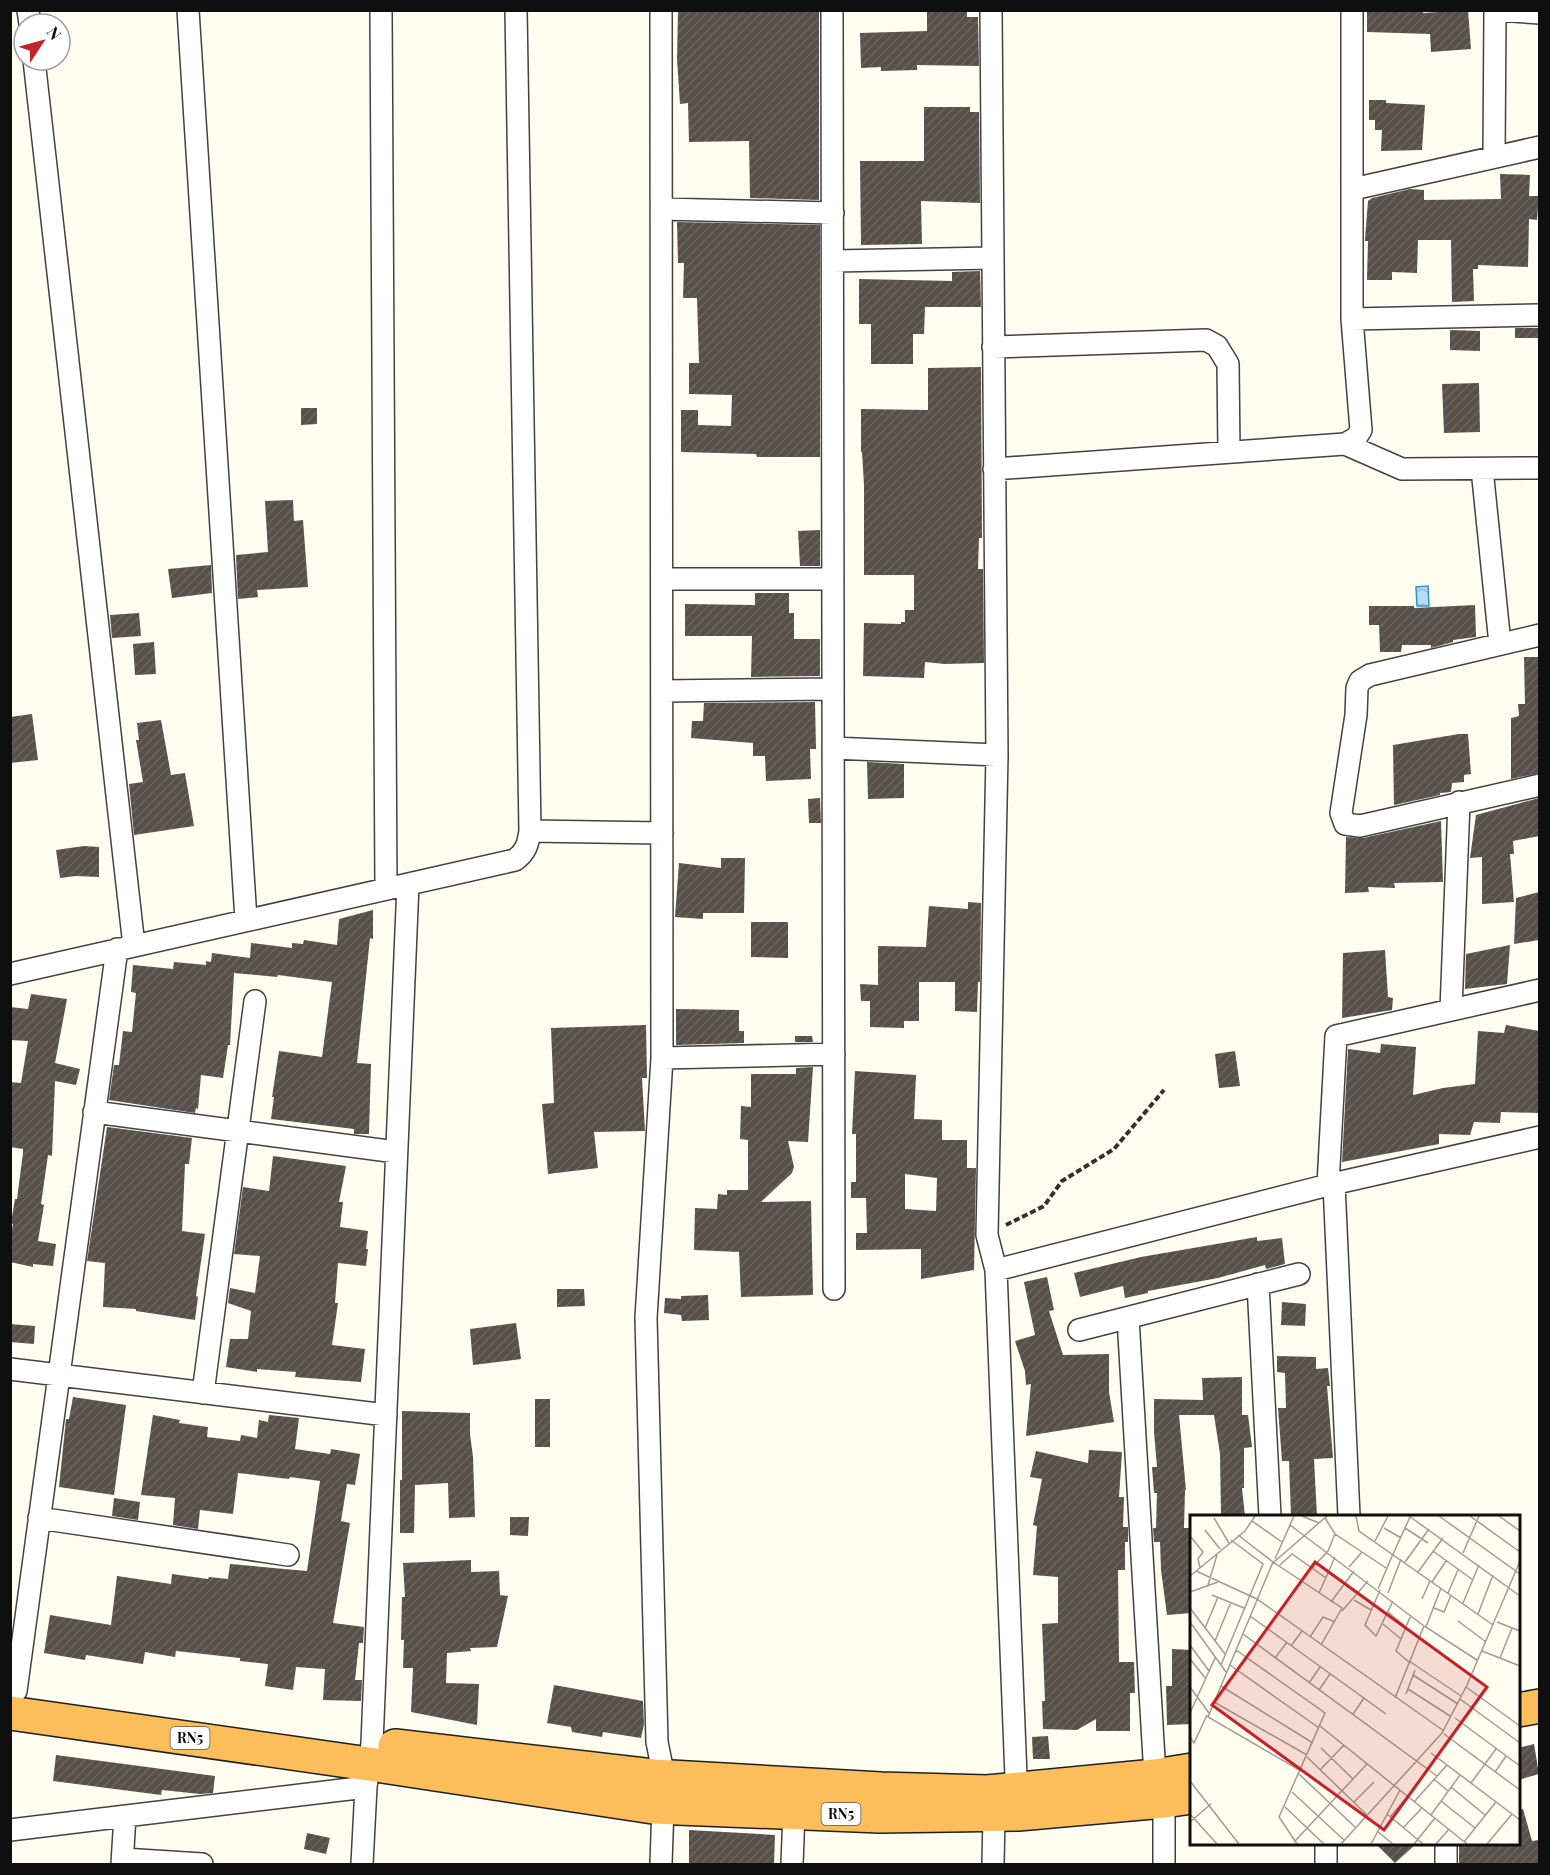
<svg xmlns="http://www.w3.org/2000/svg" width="1550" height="1875" font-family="'Playfair Display',serif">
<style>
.water{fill:url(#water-waves);stroke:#3792d2;stroke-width:1.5}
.building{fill:url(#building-hatch);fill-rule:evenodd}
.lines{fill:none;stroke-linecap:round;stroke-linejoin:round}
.minor-casing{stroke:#424242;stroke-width:24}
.trunk-casing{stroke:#202020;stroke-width:36}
.path{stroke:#313131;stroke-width:4;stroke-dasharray:6 3;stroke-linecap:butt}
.minor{stroke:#fff;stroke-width:21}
.trunk{stroke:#fbbe5b;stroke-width:33}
.labels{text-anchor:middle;stroke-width:6;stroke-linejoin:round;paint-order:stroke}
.shield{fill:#fff;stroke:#575757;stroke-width:1.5}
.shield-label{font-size:14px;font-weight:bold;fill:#0f0f0f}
.inset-road{fill:none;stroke:#9f9d96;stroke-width:1.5}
.view{fill:#c52126;fill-opacity:0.15;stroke:#c52126;stroke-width:3}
.inset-edge{fill:none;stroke:#0f0f0f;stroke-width:3}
</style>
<defs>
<pattern id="water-waves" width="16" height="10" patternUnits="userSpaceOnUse" patternTransform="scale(1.5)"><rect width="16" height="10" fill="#b3ddf8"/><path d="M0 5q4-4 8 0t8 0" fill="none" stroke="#99bcd3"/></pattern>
<pattern id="building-hatch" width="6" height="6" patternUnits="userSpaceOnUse" patternTransform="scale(1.5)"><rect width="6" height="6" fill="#58504a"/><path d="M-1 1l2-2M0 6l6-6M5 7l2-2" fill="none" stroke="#6b6560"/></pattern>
</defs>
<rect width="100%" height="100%" fill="#fffcf0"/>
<!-- water -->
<path class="water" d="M1428,586L1429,606H1417L1416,587Z"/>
<!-- building -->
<path class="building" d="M678,10H819V200L750,198L749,141L689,142L688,103L680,104L677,59Z
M927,10H967V17H978L979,66L917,65V70L881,71V67L861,68L860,33L927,31Z
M1367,10H1423V13L1468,10L1471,49L1431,52L1430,34L1367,32Z
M1369,100H1386V103L1425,105L1422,150L1381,151L1382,130H1375V120H1369Z
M924,107H970V112H979L980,203L921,201L922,244L861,245L860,161H924Z
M1500,174L1530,175L1529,196H1539L1537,220L1529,219L1528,267L1478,265V269H1473L1474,301L1452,302L1451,240H1418L1417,273L1392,272V280H1367L1368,241H1365V239L1368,201L1372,198L1410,189L1424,190V200L1501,199Z
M677,222L820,225V457H757L756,454L681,452V410H698V425L731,426L732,395L689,394V363H699L697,298H683L684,263H678Z
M980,271L981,307H925L924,334H913V364H871V324H859V279L952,281V272Z
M1515,328H1539V338H1515Z
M1450,330L1480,331V351L1450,350Z
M981,367L982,538H979L978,569H983L984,663L945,664L925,662L924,678L863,676L864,623L901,624V622H905V610H914V575H864V485L862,452H861V409L928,410V368Z
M1479,383L1480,432L1444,433L1442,384Z
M301,408H317V424L301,425Z
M293,500L294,521L303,520L308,587L257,590L258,597L238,599L236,555L268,552L265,501Z
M820,530V566H800L798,531Z
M211,565L212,593L172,598L168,569Z
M755,593H789V613H794V639H820V676L751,677L752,636H685V604L755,605Z
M1475,605L1476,637L1453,640V642L1431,648V645H1402L1401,652H1380L1379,625H1369V606H1414V608Z
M139,613L141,636L112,638L110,615Z
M154,642L156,674L135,675L133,644Z
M1524,657H1539V773L1511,779V718L1519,716L1518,704H1525Z
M815,702L816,749H810L811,779L766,781L765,756H753V743L691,738L692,721H703L704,703Z
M32,714L38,760L10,763V717Z
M161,720L171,775L185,773L194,826L134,835L129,784L143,782L136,740H139L137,723Z
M1459,734H1468L1471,774L1464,775V782L1452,783L1451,792L1440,793V795L1394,805L1393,745Z
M867,762L904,764V798L868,799Z
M820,798L821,823H809L808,799Z
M1539,798V836L1513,841L1514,854H1510L1514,902L1482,904V857L1470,858L1476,815Z
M1441,821L1443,882L1394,883L1395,888L1368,887L1369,892L1345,893L1346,837L1363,838Z
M84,846L99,847V877L76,876L60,878L56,850Z
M721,858H745L744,913H703V919L675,917L679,863L721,868Z
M1539,892V940L1514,944L1516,898Z
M968,902L981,903L980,982H978L977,1012L955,1011V982H919V1021H904V1028L870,1027V1001H861L860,984L878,985V946L926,947L929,906L968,909Z
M373,910V939L370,938L357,1063L371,1064L369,1134H354V1129L271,1119L274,1097H272L279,1051L322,1057L332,982L278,975L277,977L234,973L230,1045H228L223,1078L201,1075L198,1109L196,1108L195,1113L109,1100L114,1065H119L123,1031L132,1032L136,993L131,992L133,965L173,969L174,962L206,965V961L211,962L212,953L250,958L251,943L292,948V943L303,944L304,940L337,945L339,919Z
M751,922H788V958L751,957Z
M1510,945L1507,984L1465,989L1466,954Z
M1385,950L1388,997L1393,998L1392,1010L1342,1018L1343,953Z
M31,994L67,999L55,1063L80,1069L76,1085L55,1081L52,1156L48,1155L41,1204L44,1205L38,1241L56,1244L53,1266L33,1264V1267L10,1262V1238L13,1224L11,1223L15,1199H17L23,1153V1149L10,1147V1082L21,1083L28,1041L10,1040V1007L28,1009Z
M676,1009L739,1010V1031H744V1043L676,1045Z
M646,1025L647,1078H642L645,1131L594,1132L598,1168L548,1174L542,1104L554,1103L551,1028Z
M1506,1025L1539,1031V1113L1501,1112L1500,1123L1474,1122L1470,1135L1439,1134V1144L1342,1162L1348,1049L1380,1053L1381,1044L1416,1047L1413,1095L1443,1088L1475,1084L1478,1031L1504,1033Z
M795,1036H812L813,1042H795Z
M1235,1051L1240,1086L1219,1088L1215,1054Z
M813,1067L808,1142L788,1141L794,1167L792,1173L761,1202L811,1201L813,1295L741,1297L739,1252L694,1250L695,1208L717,1209L718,1194L727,1195V1190H748V1140L740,1139L741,1106L751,1107V1074H796V1068Z
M855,1071L916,1075L914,1119L942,1120V1140H967V1168H976L974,1270L921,1279V1249L856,1250V1233H867L866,1198H851V1182H856V1134H852ZM905,1174L937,1178L936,1211L905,1209Z
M107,1127L192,1138L189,1164H185L182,1231L205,1234L196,1296L198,1297L195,1320L136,1311V1309L103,1307L105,1263L87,1261Z
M273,1156L346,1166L339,1202H343L340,1227L368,1231L366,1249H368L366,1266L338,1263L335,1303H338L332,1345L365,1349L361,1382L295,1377L296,1372L257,1369V1372L226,1367L230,1339H248L251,1311L228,1303L230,1288L255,1293L260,1256L234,1254L243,1187L269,1191Z
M1257,1237V1241L1282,1238L1285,1264L1266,1269L1265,1265L1218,1278L1148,1291V1293L1125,1298L1123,1286L1080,1297L1074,1273L1141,1257Z
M1047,1277L1054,1310L1049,1311L1063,1355L1109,1354V1392L1114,1422L1026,1436L1031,1384L1026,1385L1025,1371L1015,1341L1035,1335L1024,1282Z
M557,1289H584L585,1306L557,1307Z
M708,1295L709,1320L682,1321L681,1315L664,1313L665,1298L681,1299V1296Z
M1282,1302L1306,1304L1305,1326L1281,1325Z
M516,1323L521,1359L473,1365L470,1329Z
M10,1324L35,1326L34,1344L10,1342Z
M1277,1356L1316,1357V1369L1328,1368L1330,1386H1327L1333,1458L1314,1459L1317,1516H1291L1289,1461H1282L1278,1408H1286L1285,1373L1277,1372Z
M1242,1377V1415H1248L1252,1447L1244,1448V1488H1242L1245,1516H1221L1220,1454L1214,1415H1179L1186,1490H1185L1184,1528H1191V1569H1189L1191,1613L1167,1615L1161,1570L1160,1542H1154L1153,1528H1156L1157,1493H1154L1152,1467H1157L1154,1432V1399L1203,1400L1202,1378Z
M73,1397L126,1405L114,1495L59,1487L66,1419H69Z
M535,1399H550V1447H535Z
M402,1411L470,1413V1434L473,1457L475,1517L449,1518L448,1483L415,1485L414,1533H400V1480H402Z
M153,1415L180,1420L179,1423L208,1427L207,1437L240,1441L241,1435L257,1438L259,1420L268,1422L269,1415L299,1418L295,1449L330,1454L331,1449L360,1454L355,1485L347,1484L341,1521L350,1523L333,1623L364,1627L363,1643H359L355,1680H362L361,1701L323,1700L325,1669L296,1667L293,1690L265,1686L268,1664L240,1661V1658L176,1651L175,1657L145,1652L143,1664L86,1655L85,1660L44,1653L50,1615L111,1625L117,1576L171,1584L172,1574L208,1579L209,1577L228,1579L230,1564L307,1571L320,1481L290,1477L289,1479L238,1473L233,1514L200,1510L198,1529L173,1525L175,1498L141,1495Z
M1089,1450L1122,1452L1119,1497H1124L1123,1527H1128V1542H1125V1570H1118L1119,1662H1134L1135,1693H1130V1731H1096V1719L1077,1730L1043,1729L1042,1701H1045L1042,1624L1058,1623V1577L1033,1575L1037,1526L1033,1525L1042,1479L1030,1477L1036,1451L1088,1463Z
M114,1498L140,1502L138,1520L112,1516Z
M510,1517H529L528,1536L510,1535Z
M471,1560V1572L499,1571L500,1595L508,1596L497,1647L470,1648L471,1651L447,1653L446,1683L479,1684L477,1725L411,1712L413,1668H403L404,1640H401L402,1597H405L403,1563Z
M1172,1649L1191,1650V1724L1167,1725L1166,1686H1172Z
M554,1685L643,1701L644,1724L641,1738L603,1732L602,1737L572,1732L571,1727L547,1723Z
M1048,1736L1050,1759H1033L1032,1737Z
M1534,1744L1539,1774L1518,1780V1748Z
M56,1755L215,1776L213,1793L200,1794L162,1790L161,1795L53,1781Z
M1523,1809L1532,1841L1539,1840V1864H1459V1844H1518V1810Z
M689,1830L775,1835L774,1864H689Z
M307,1833L330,1838L326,1854L304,1849Z
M1376,1844H1416L1395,1863Z"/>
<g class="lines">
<!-- minor casing -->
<g class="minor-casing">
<path id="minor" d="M28,10L30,24
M188,10L246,920
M381,10L386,889
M832,10L834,1289
M991,10L997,755L987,1235L996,1270L1017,1802
M1498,10L1540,13
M34,60L134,946
M1494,157L1495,10
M1353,189L1540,147
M662,209L833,213
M833,261L993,258
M1352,319L1540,315
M993,347L1206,340L1217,346L1228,364L1229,452
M1345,444L1402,469L1540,468
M994,469L1345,444L1356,438L1361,430L1352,319V10
M1482,469L1500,644
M662,579H833
M1540,635L1370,675L1360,681L1357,688L1356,715L1341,813L1345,824L1360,826L1540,785
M662,691L833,689
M833,748L997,755
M530,831L662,833
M10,974L515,860C526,852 528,844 530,831L516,10
M1451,1010L1459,802
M662,1058L834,1054
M94,1112L396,1152
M1334,1184L1349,1516
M1328,1185L1336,1036L1540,990
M996,1270L1328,1185L1540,1137
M1258,1284L1270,1516
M1128,1318L1155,1776
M1079,1330L1299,1274
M10,1369L386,1415
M203,1393L255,1001
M39,1518L288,1555
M16,1691L117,949
M1164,1801V1864
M10,1830L366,1787
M1326,1844V1864
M123,1859L202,1864
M122,1864L125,1816
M362,1864L366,1787L372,1743L408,884
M661,1864L664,1777L657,1742L646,1318L662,1058L661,10
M792,1864L794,1812
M993,1864L994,1815
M1446,1864V1844"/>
</g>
<!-- trunk casing -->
<g class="trunk-casing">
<path id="trunk" d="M1518,1710L1540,1706
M10,1713L369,1764L653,1807L880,1816L1018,1814L1164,1801L1192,1797
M395,1746L653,1776L881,1789L987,1792L1155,1776L1192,1770"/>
</g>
<!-- path -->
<path class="path" d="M1006,1225L1044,1206L1062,1181L1114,1149L1164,1090"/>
<!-- minor -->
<use href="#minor" class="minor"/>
<!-- trunk -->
<use href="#trunk" class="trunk"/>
</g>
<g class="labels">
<!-- shield labels -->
<g class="shield">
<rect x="170.5" y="1727" width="39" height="22" rx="4.5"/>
<rect x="821.5" y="1803" width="39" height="22" rx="4.5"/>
</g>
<g class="shield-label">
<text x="190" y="1743">RN5</text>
<text x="841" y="1819">RN5</text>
</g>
</g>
<!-- overview -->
<g transform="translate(1190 1515)">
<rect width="330" height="330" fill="#fffcf0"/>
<path class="inset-road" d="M112,1L129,8M166,1L169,16L303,110M219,1L330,81M249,1L330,59M280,1L330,37M309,1L330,16M24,3L39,28M135,3L145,19L196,53M62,6L92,27M100,10L234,111L287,145M194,13L211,23M215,13L238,28M15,15L30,34M48,20L83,47L18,202L111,256M1,22L13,37L8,44L10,53M185,26L198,1M243,36L283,65M273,38L289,1M203,39L220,2M85,44L104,1M83,47L152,93L131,130M84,47L137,1M215,47L239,14M90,50L102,39L136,63M159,52L172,37M122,53L138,36L145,19M6,56L67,84L254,216M138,57L168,79M228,57L253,23M0,61L55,16L65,1M242,67L256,46M18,70L27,40M188,74L203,39M190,75L175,110L186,121L203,86M0,77L28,67M129,78L145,42M198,78L211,44M258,78L268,55M22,80L54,93M232,84L240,66M164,85L181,95M141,87L164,56M273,88L289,50M0,93L35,139M244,93L254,97L261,80M152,96L178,66M198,97L216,112M288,99L303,60M60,101L196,199M268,106L296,127M0,107L36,157M307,107L330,116M193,109L211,124M236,112L251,73M15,113L28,82M53,119L247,261M120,122L133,102L145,107M25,126L41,87M0,130L19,156M101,131L112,116M46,135L135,198L89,302L107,329M292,136L330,151M85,143L97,127M310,143L322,113M0,144L16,164M219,146L271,181M219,147L206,136L221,100M31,150L73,49L41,25M40,150L129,213M223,160L268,189M119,168L130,152M31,171L123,228M0,172L19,198M276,172L330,211M218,174L260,201M129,175L140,159M216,179L225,155M205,183L234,111M270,184L330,228M24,187L117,240M0,198L25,143M163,199L174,183M265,203L330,251M130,211L277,329M254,219L330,275M0,222L4,228L17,200M131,233L163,264M241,238L330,305M117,242L177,300M130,255L154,230M305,257L316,241M109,259L165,312M244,264L258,276M0,266L49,329M281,268L306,234M261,272L295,300M102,277L154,325M251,286L285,313M164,287L184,267M224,287L257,250M95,292L134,329M0,299L27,329M197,299L233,329M241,300L270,260M200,302L218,281M0,307L21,289M213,313L232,293M187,316L203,329M105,326L177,249M274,327L306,287M151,329L252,218L277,170L330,46M181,329L210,275M224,329L245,303M246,329L259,314M297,329L322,299"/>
<path class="view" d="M125,47L297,172L194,315L22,190Z"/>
<rect width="330" height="330" class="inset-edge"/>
</g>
<!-- border -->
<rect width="1550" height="1875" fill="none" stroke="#0f0f0f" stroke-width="24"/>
<!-- north arrow -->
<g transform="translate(42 42) rotate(54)"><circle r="28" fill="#ffffff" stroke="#9f9f9f" stroke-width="1.5"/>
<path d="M0-4.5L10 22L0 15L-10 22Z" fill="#c52126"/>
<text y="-9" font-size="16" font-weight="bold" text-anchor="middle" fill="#0f0f0f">N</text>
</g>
</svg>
